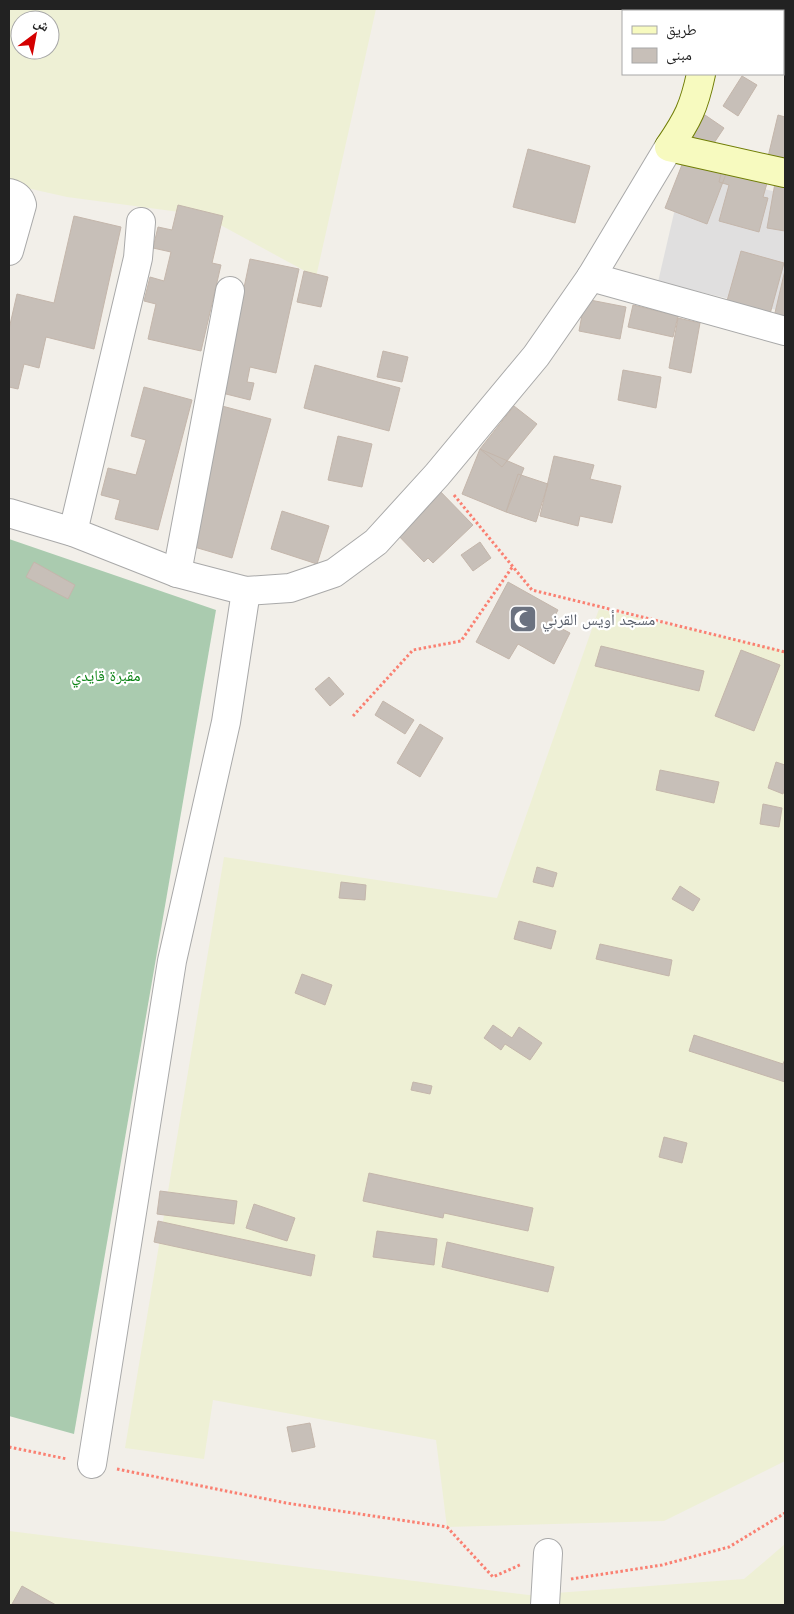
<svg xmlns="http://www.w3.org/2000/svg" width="794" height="1614" font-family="Arial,'Noto Naskh Arabic',sans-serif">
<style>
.residential{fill:#e0dfdf}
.farmland{fill:#eef0d5;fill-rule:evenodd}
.cemetery{fill:#aacbaf}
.building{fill:#c7bfb8;stroke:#c4b6ab}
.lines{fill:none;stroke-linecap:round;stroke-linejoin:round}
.minor-casing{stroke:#a9a9a9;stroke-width:30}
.tertiary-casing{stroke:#a9a9a9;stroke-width:30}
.secondary-casing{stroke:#707d05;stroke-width:30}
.path{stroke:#fa8072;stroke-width:3;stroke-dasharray:2.5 2.5;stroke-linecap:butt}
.minor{stroke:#fff;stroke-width:28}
.tertiary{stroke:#fff;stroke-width:28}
.secondary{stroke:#f7fabf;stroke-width:28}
.labels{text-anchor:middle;stroke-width:4.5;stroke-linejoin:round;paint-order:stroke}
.worship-label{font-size:16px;fill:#5b616d;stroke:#fff;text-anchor:start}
.park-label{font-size:16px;fill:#0c8416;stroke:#fff}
</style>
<rect width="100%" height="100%" fill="#f2efe9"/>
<!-- residential -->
<path class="residential" d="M684,170L785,194V312L658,282Z"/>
<!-- farmland -->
<path class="farmland" d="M9,9H376L316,277L202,215L67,197L9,184ZM20,20H50V50H20Z
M599,609L785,651V1461L664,1521L447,1527L436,1440L213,1400L204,1459L125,1448L224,857L497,898Z
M9,1531L529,1595L744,1579L785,1544V1605H9Z"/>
<!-- cemetery -->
<path class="cemetery" d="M9,539L216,610L74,1434L9,1416Z"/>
<!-- building -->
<path class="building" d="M742,76L757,85L738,116L723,106Z
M705,115L724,128L708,152L689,139Z
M778,115L785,117V165L767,161Z
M528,149L590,166L575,223L513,207Z
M685,157L726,174L707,224L665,208Z
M724,161L770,173L763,197L768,198L759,232L719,221L729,185L719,182Z
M775,183L785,185V231L767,228Z
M178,205L223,216L212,263L221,265L201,351L148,339L156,304L144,301L150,277L164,281L171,252L153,248L158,227L172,230Z
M74,216L121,227L94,349L46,337L39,368L24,364L18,389L9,387V329L17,294L54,303Z
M741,251L784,263L770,314L727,301Z
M250,259L299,269L276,373L250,367L247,382L254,383L250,400L222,393Z
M785,270V320L774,317Z
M304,271L328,277L321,307L297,302Z
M585,299L626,307L620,339L579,331Z
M633,305L678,316L673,337L628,327Z
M678,318L700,323L691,373L669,368Z
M383,351L408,357L402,382L377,377Z
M315,365L400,388L389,431L304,408Z
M623,370L661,377L656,408L618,400Z
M144,387L192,400L158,530L115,519L120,500L101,495L108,468L136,475L146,440L131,436Z
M222,406L271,419L232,558L184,544Z
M514,406L537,424L502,467L480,449Z
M338,436L372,444L362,487L328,480Z
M480,449L524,468L506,512L462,494Z
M554,456L594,465L590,479L621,486L612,523L580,516L578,526L540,516Z
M518,474L548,484L536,522L506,512Z
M435,486L473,525L433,563L428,558L424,562L391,528Z
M282,511L329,526L317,564L271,549Z
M480,542L491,558L473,571L461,555Z
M34,562L75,585L68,599L26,577Z
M508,582L558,610L551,623L570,633L554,664L518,644L509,659L476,642Z
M601,646L704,671L699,691L595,666Z
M741,650L780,665L754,731L715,716Z
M329,677L344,694L330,706L315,689Z
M383,701L414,720L405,734L375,715Z
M420,724L443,738L420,777L397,763Z
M776,762L785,765V787L783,794L768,788Z
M660,770L719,782L714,803L656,790Z
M763,804L782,808L779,827L760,824Z
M537,867L557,873L553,887L533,882Z
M341,882L366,885L365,900L339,898Z
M680,886L700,899L693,911L672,899Z
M519,921L556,931L551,949L514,939Z
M600,944L672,960L669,976L596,959Z
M302,974L332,985L325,1005L295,993Z
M493,1025L512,1038L519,1027L542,1043L530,1060L505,1044L501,1050L484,1038Z
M694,1035L783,1064L785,1059V1082L689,1051Z
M413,1082L432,1086L430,1094L411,1090Z
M664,1137L687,1143L682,1163L659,1157Z
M369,1173L533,1208L528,1231L444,1213L443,1218L363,1201Z
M160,1191L237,1201L234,1224L157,1214Z
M254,1204L295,1218L287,1241L246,1228Z
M158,1221L315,1255L311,1276L154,1242Z
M377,1231L437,1239L434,1265L373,1257Z
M447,1242L554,1267L548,1292L442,1267Z
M310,1423L315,1447L292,1452L287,1427Z
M22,1586L56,1605L12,1604Z"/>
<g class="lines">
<!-- minor casing -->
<g class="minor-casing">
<path id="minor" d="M9,193C16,195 20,197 22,205L9,251
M591,277L785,331
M73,532L138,258L141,222
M177,573L230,291
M92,1464L172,961L226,722L246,591
M545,1605L548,1553"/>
</g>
<!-- tertiary casing -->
<g class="tertiary-casing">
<path id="tertiary" d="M9,513L73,532L177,573L246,591L290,588L334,573L376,542L437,475L536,356L591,277L669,147"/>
</g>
<!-- secondary casing -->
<g class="secondary-casing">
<path id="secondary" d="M713,11L714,9
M701,74C694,107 688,119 669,147L785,173"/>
</g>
<!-- path -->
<path class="path" d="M454,495L532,590L785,652
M353,716L413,650L461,641L513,566
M9,1447L67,1459
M117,1469L286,1503L447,1527L493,1577L522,1564
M571,1579L662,1565L729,1547L785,1513"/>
<!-- minor -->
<use href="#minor" class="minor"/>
<!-- tertiary -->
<use href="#tertiary" class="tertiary"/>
<!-- secondary -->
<use href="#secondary" class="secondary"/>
</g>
<!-- icons -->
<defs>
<g id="mosque-square" transform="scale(1.4375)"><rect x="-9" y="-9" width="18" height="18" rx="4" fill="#6b7280" stroke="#fff"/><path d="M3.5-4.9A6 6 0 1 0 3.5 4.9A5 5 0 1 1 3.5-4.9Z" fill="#fff"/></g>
</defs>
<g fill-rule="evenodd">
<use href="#mosque-square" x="523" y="619"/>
</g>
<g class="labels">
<!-- worship labels -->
<g class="worship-label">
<text x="542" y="625">مسجد أويس القرني</text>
</g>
<!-- park labels -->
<g class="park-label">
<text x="106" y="681">مقبرة قايدي</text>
</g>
</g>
<!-- border -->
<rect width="794" height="1614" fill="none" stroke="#222222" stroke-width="20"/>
<!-- legend -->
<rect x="622" y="10" width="162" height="65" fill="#ffffff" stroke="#a7a7a7"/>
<rect x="632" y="26" width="25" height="8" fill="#f7fabf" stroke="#a7a7a7"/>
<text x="666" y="35" font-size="15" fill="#222222">طريق</text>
<rect x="632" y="48" width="25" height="15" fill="#c7bfb8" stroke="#a7a7a7"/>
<text x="666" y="60" font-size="15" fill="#222222">مبنى</text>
<!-- north arrow -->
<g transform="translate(35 35) rotate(32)"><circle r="24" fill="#ffffff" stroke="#a7a7a7"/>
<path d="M0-4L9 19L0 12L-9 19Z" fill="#d40000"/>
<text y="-8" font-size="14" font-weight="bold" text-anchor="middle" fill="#222222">ش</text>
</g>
</svg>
